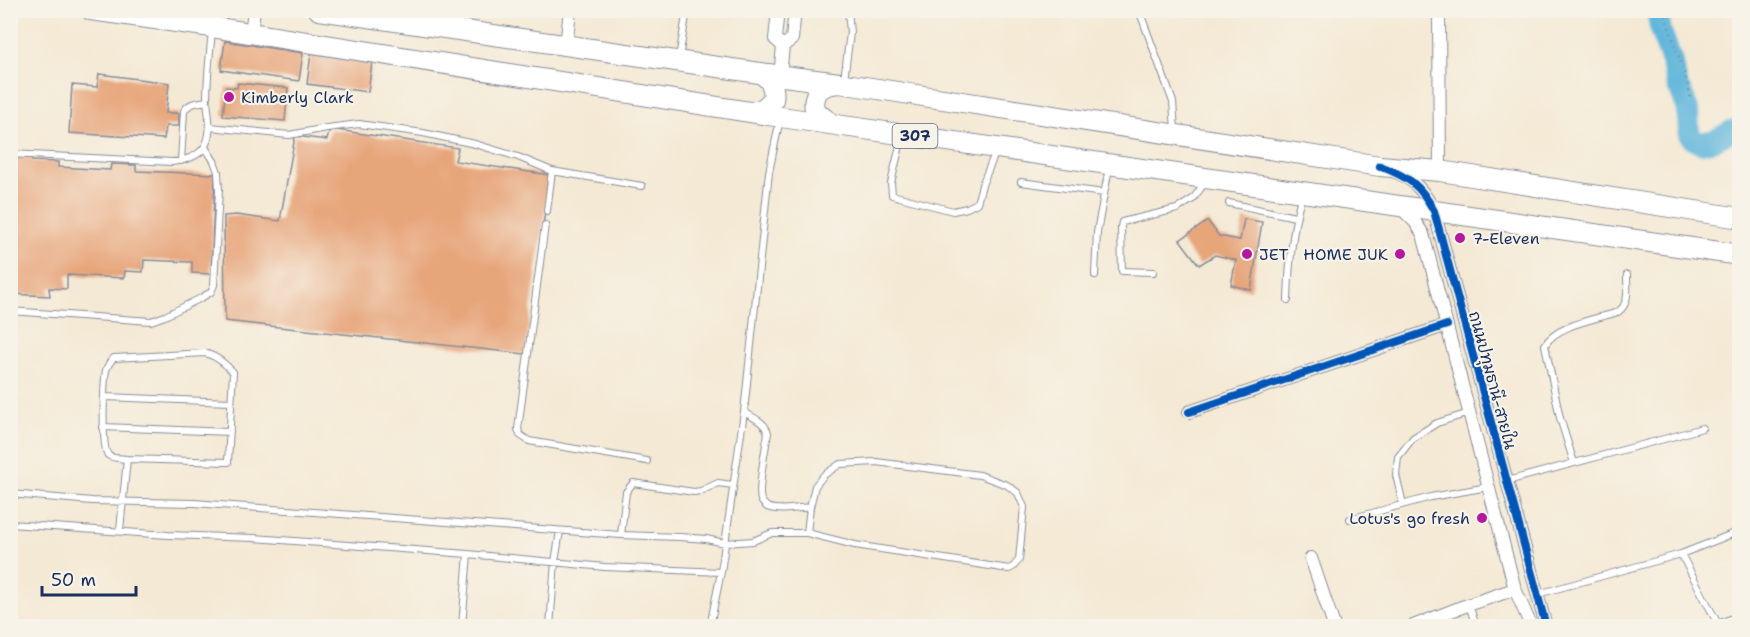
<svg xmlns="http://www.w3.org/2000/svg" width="1750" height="637" font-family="'Shantell Sans','Playpen Sans Thai',sans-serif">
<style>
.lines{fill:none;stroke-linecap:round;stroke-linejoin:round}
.river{stroke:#5fb6db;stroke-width:22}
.building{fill:#e7a57a}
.service-casing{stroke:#888c99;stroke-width:8}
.minor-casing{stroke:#888c99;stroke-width:14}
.primary-casing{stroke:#888c99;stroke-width:22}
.path{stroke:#888c99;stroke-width:2;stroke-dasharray:1.5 4.5;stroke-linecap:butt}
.service{stroke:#fff;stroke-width:6}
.minor{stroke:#fff;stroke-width:12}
.primary{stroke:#fff;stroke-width:20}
.cycleway-casing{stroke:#f7f3e8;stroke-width:11}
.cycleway{stroke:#0057b8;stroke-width:8}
.poi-dot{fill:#b5179e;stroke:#f7f3e8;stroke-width:2}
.labels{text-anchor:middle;stroke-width:4.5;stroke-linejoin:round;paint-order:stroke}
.shield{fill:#f7f3e8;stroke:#5d6a87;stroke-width:1.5}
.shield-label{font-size:15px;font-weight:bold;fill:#1b2f5e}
.poi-label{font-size:16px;fill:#1b2f5e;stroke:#f7f3e8;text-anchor:start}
.street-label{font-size:16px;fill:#1b2f5e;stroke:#f7f3e8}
</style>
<rect width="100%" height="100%" fill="#f7f3e8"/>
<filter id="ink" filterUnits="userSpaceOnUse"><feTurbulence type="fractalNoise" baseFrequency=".0167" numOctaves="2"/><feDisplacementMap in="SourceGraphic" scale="12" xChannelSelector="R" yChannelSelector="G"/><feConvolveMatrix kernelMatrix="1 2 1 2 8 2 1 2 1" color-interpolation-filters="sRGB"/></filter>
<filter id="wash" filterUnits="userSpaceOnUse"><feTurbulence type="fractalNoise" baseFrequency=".008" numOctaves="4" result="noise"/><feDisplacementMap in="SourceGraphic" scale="24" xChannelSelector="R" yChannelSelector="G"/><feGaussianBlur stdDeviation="1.35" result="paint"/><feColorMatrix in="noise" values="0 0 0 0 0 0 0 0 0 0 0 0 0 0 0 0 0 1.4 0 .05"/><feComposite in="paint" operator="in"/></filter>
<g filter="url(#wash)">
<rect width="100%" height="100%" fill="#f4e9d4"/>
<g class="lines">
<!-- river -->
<path class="river" d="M1657,10L1661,32L1671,59L1678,87L1683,96L1688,110L1689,134L1693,139L1701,143L1715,140L1731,131L1740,130"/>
</g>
<g id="blocks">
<!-- building -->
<path class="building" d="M225,41L303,53L299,81L221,70Z
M311,53L372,62L368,92L307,84Z
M99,74L169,83L166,113H179V126H166L164,139L69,133L72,85L97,87Z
M238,83L288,88L285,121L223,116L226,87L237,88Z
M330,129L458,148L455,161L550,175L525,354L225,321L224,216L236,215L280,221L295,136L327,140Z
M10,155L32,156V161L58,162V167L110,170L111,164L136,165V171L215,174L211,274L192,273V262L144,260L143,272L125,271L124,278L67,275V289L49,288L50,296L10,294Z
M1244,219L1262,222L1251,290L1231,285L1236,260L1215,255L1199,265L1180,240L1208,221L1219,236L1240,240Z"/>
</g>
</g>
<g filter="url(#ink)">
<use href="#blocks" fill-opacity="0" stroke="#888c99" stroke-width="1.5"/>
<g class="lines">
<!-- service casing -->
<g class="service-casing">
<path id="service" d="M1139,10L1173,102L1175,130
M679,58L687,10
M844,80L850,33L848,10
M210,127L289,135L327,128L359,124L423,133L475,144L518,157L552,171L642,186
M902,137L891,183L892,195L953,211L967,208L977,203L982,185L996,151
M10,154L172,162C183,161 199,157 205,146C213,132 208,115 207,100C207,77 210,53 212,30
M181,161L184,111C189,102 198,103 207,101
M1021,182L1104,193
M1229,203L1295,217
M547,211L552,171
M545,225L518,429L520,435L529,441L647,461
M1153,272L1122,271L1121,227L1122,222L1177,209L1193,199L1206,181
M1095,275L1097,232L1109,168
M1288,300C1289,264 1292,228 1302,194
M10,311L151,321L165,316L201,298L211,292L214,285L219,190L218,172L214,161L205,147
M205,353C218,357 224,363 233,372L228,462L127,459C121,458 112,459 108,455C101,447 104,382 106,370C108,365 110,361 114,358Z
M105,397L231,402
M103,427L230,432
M1574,463L1560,418L1545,345C1556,325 1597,319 1618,312C1630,303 1627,289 1627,275
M1507,481L1675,436L1702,428
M10,494L92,501L194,503L621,535L680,537L706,539L725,543L753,541L772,533H807L855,545L1009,569L1013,567L1019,560L1024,507L1018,493L1007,485L980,475L876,462L840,464L824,475L815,486L810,507C797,508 780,512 767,507C765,505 762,503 761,500C757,489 766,446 768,433C765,422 754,418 744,412
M1403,504L1396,475L1398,457L1413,438L1437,423L1469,413
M1350,519L1431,497L1488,487
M10,524L168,535L254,538L468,554L605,567L721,572
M120,530L127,459
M807,533L810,507
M621,535L626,492L633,483L694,492L701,491L718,483L733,485
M1681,554L1719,626
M1538,594L1681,554L1740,531
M1469,605L1476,626
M1718,624L1740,615
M462,626L468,554
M550,626L555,562L560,531
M710,626L721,572L744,412L769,172L780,119"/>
</g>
<!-- minor casing -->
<g class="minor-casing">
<path id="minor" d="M778,10L775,39L783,46
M1439,10L1440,171
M251,33L254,10
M566,46L570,10
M780,76L783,46L792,39L795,10
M1395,172C1414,179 1425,193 1434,211L1546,626
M1400,207L1415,222L1423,234L1515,589L1531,626
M1189,412L1447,325
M1311,558L1334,626
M1413,626L1459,608L1515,589"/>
</g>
<!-- primary casing -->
<g class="primary-casing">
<path id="primary" d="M91,10L212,27L781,117L1740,255
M319,10L760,73L839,83L1380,166L1440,171L1740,218
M752,112L763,109L773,100C775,88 771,79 760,73
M832,124C817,113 809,110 818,90L827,85L839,83"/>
</g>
<!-- path -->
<path class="path" d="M1663,10L1686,78L1691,100"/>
<!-- service -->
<use href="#service" class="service"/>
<!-- minor -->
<use href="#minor" class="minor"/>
<!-- primary -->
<use href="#primary" class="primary"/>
<!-- cycleway casing -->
<g class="cycleway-casing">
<path id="cycleway" d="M1380,166C1408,177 1420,184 1434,211L1546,626
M1189,412L1447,325"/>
</g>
<!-- cycleway -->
<use href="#cycleway" class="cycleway"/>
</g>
</g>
<!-- markers -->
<g class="poi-dot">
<circle cx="229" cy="97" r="6"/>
<circle cx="1460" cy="238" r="6"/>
<circle cx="1247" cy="254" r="6"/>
<circle cx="1400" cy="254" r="6"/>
<circle cx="1482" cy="518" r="6"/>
</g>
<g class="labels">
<!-- shield labels -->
<rect class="shield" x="892.5" y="124" width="45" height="24" rx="4.5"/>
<g class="shield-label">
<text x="915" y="141">307</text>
</g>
<!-- poi labels -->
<g class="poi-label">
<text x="241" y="103">Kimberly Clark</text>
<text x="1472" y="244">7-Eleven</text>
<text x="1259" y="260">JET</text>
<text x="1388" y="260" text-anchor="end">HOME JUK</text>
<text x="1470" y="524" text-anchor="end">Lotus's go fresh</text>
</g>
<!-- street labels -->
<g class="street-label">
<text transform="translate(1493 380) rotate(75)" y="6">ถนนปทุมธานี-สายใน</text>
</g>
</g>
<!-- margin -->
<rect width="1750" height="637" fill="none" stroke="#f7f3e8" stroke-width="36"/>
<!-- scale -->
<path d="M42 586v9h94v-9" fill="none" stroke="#1b2f5e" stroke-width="3"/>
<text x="51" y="586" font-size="18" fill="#1b2f5e" stroke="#f7f3e8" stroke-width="4.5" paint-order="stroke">50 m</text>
</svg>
